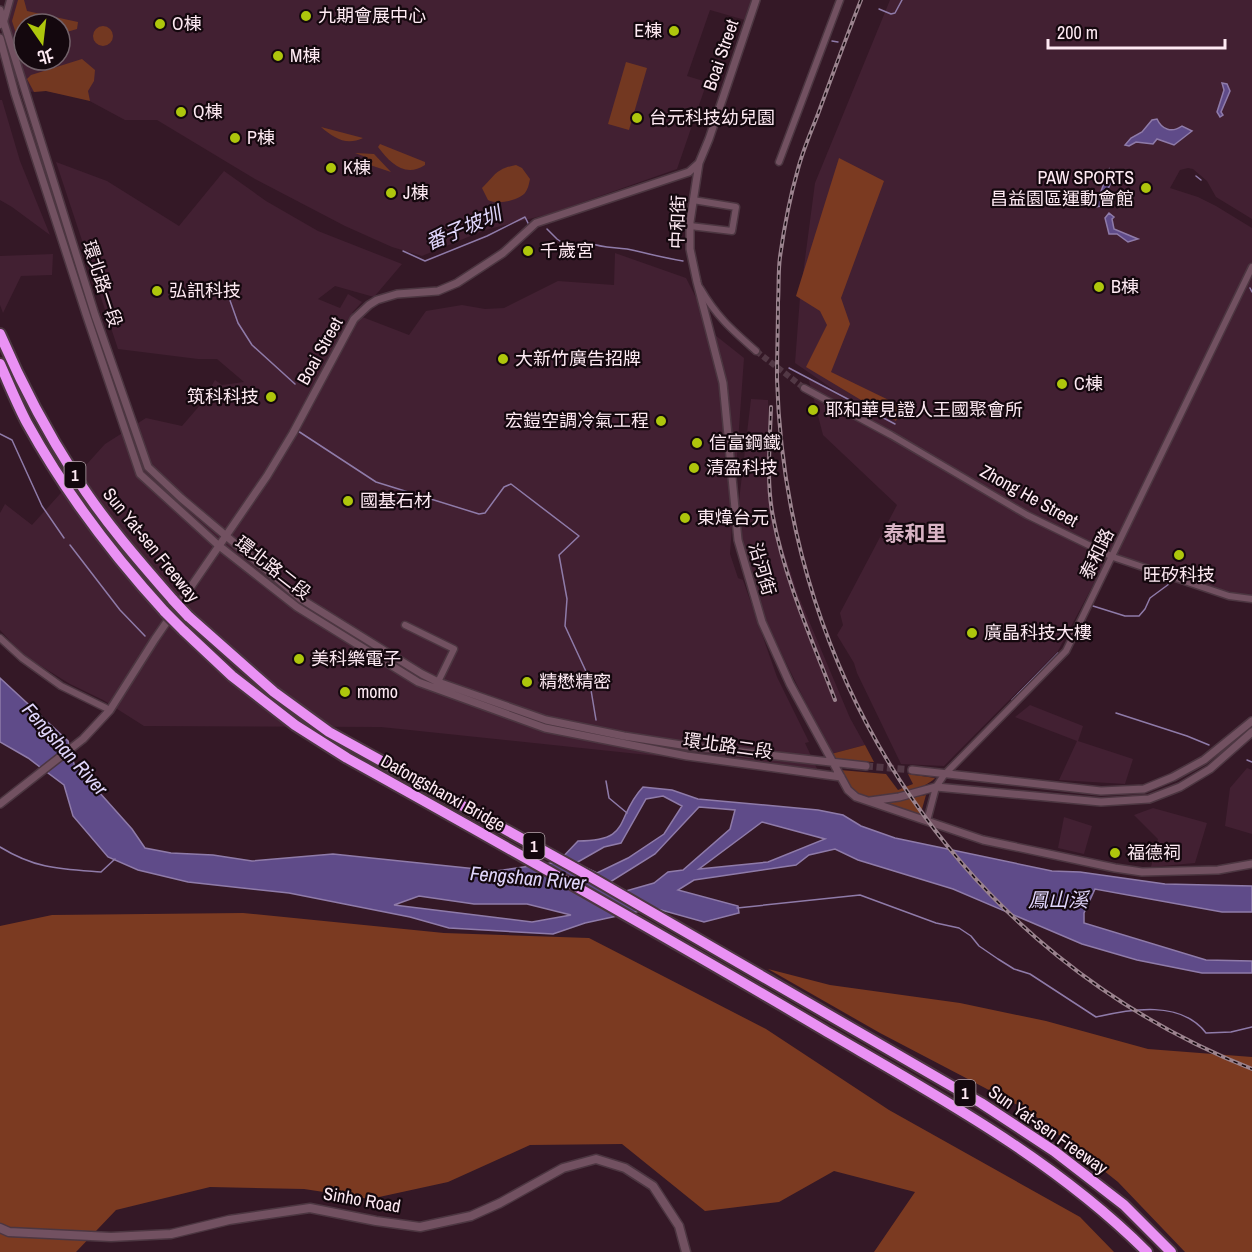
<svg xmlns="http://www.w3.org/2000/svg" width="1252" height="1252" font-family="'Archivo Narrow','Noto Sans TC',sans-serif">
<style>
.built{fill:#422032;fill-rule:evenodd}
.green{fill:#733821}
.forest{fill:#7b3a21}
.water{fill:#5f4b89;stroke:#8f7ba9;stroke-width:1.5;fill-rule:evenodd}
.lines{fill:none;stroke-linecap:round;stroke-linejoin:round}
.stream{stroke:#8f7ba9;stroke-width:1.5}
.minor-tunnel{stroke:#523845;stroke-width:6;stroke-dasharray:6 3;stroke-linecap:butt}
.tertiary-tunnel{stroke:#523845;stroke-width:7;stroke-dasharray:7 3.5;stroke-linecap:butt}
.minor-casing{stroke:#4c3641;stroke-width:9}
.tertiary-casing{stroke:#4c3641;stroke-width:10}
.secondary-casing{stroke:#4c3641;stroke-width:11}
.motorway-casing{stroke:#4c3641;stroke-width:14}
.minor{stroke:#725161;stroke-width:6}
.tertiary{stroke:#725161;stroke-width:7}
.secondary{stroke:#725161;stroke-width:8}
.motorway{stroke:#ea91f4;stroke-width:10}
.rail-casing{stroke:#9b838e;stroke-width:4}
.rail{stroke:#14080e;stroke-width:1.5;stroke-dasharray:4.5;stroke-linecap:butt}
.motorway-bridge-casing{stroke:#4c3641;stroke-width:14;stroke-linecap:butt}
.motorway-bridge{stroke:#ea91f4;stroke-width:10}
.poi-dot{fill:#aec60c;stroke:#14080e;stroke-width:2}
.labels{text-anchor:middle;stroke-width:4.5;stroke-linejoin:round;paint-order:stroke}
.shield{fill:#14080e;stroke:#b8a6ae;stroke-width:1.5}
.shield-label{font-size:16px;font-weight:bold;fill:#feeaf3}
.poi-label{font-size:18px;fill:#feeaf3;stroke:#14080e;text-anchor:start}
.street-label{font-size:18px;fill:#feeaf3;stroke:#14080e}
.water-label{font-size:20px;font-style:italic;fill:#e0d6fc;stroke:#14080e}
.quarter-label{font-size:21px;font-weight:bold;fill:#d8b3c4;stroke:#14080e}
</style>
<rect width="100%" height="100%" fill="#341826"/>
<!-- built -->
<path class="built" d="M14,0H752L745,20L710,10L687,76L707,82L677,169L549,214L485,230L422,256L392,247L345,226L255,179L157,120H125L86,99L46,91L25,92L7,28ZM24,24H60V60H24Z
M890,0H1252V219L1216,197L1207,181L1193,169L1188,168L1180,170L1170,188L1198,197L1216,206L1252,228V597L1243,596L1109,555L1058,651L944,766L901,764L857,673L854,663L837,635L843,625L840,613L897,505L823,435L808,377L872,416L795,363L800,297L815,183Z
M0,100H2L20,161L50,235L12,207L0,200Z
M56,162L107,181L179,226L224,171L266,201L318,231L402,264L374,297L335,286L318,299L340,308L348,294L362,302L352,313L409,335L426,311L462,305L485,309L504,308L558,281L614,285L615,253L686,278L715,335L744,358L730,554L738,578L743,580L777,677L809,742L805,743L819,773L381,727L144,726L103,700L70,684L23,655L0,630V513L5,504L32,525L105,444L146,418L182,426L201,404L215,380L222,385L244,382L217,359H198L118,349Z
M53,254L52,275L21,276L3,313L0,305V256Z
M751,399L768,400L769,468L777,531L798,595L850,718L865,745L831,754L762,614L740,535L738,509Z
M1030,705L1083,726L1078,741L1133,759L1125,784L1059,780L1077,741L1015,717Z
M1247,768L1252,770V834L1225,826L1230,788Z
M1153,808L1207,823L1195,863L1151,867L1158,839L1134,815Z
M1064,817L1092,826L1084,854L1058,848Z"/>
<!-- green -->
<path class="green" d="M18,0H24L27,11L78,22L77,29L60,34V24H24V45L20,46L12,21Z
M93 36a10 10 0 1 1 20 0a10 10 0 1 1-20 0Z
M82,59L95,70L94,81L88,91L90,101L46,91L34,92L27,79L31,75Z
M626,62L647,68L629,130L608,124Z
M321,127L363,138C346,146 334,138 321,127Z
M380,144L425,162V165C405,178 390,163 378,147Z
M355,153L374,154L391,172L364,163L366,157Z
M516,165L522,168L530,179C529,184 528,189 525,193C517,201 498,205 488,200L482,188C495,176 495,169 516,165Z
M865,745L874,762L835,760L831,754Z
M840,770L886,774L898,790L913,784L908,774L935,778C922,792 872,804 856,793C848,788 844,778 840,770Z
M926,795L920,816L880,803Z"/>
<!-- forest -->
<path class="forest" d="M839,158L884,181L841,298L850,324L831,372L901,406L896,421L806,367L827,325L820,311L796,296Z
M243,913L444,933L589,938L766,1029L889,1110L1080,1217L1114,1252H874L915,1192L834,1171L779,1202L705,1211L622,1144L530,1145L448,1182L370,1199L304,1189L210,1187L116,1210L76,1252H0V926L52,915Z
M768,969L830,985L960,1003L1046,1021L1148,1049L1252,1057V1252H1185L1118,1182L1029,1111L880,1033Z"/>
<!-- water -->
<path class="water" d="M1222,83L1227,84L1230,91L1221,112L1223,115L1220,117L1217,112L1224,90Z
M1157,119C1162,130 1172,133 1182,126L1192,131L1174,145L1157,139L1153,144L1136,142L1129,146L1125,145L1131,138L1142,132L1152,120Z
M1109,170L1111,182L1101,206L1095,207Z
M1109,213L1114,217L1112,219L1114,229L1138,239L1128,242L1117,234H1109L1105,218Z
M0,678L68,741L74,764L132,829L145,848L171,853L213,855L252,861L333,854L496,871L558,862L578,841C633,841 614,818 643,787L672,790L698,799L818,810L843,815L861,826L895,838L1052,871L1080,872L1165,884L1252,886V912H1222L1095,889L1084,913V923L1206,960L1252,961V973H1202L1137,960L1082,944L953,889L858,860L835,849L809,855L796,865L694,880L678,890L738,906L739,913L704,922L654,908L585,923L553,934L449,928L410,917L289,893L188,882L138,870L108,857L73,816L64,785L28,758L0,742ZM663,796L682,806L664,834L628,858L597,873L576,863L604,847L621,843L646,799ZM699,807L735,810L730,829L683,870L668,872L654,883L626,891L610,882L655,854ZM762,822L825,839L768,862L699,869ZM419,896L474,904H527L571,915L532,922L394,905Z"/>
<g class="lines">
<!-- stream -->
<path class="stream" d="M879,9L891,14L895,13L902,0
M832,41L838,42
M1196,176L1201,180
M547,229L557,239L573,250L589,243C603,248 613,247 627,249C646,253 664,258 683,261
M403,251L425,261L487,236L525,217L529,225
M1250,288L1252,292
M227,292L238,323L252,345L295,384
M789,368L895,424
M298,431L376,482L479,514L485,513L504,487L511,484L579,536L559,555L567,599L565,626L589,678L596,720
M0,434L12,440L42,506L64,538
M70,545L120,610L145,636
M1093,606L1125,616H1139L1145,609L1150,598L1169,584
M1012,700L1058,653
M1116,713L1187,736L1209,745
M1247,760L1252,762
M606,781L609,798L627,813
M0,847C36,869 60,869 101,872L115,859
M737,908L860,895L936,923L959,928L971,936L979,946L998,959L1014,969L1030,974L1096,1017C1131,1009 1181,1000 1206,1033L1231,1032L1252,1027"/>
<!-- minor-tunnel -->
<path class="minor-tunnel" d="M756,351L804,388"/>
<!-- tertiary-tunnel -->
<path class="tertiary-tunnel" d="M866,766L912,770"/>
<!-- minor casing -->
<g class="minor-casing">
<path id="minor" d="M0,25L4,22L10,0
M779,162L840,0
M690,226L732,231L736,207L693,200
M700,288C717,317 731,329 756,351
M804,388L891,435L1027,515L1113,557L1229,596L1252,599
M405,625L454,649L438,682
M0,638L22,658L61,686L110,710
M927,821L936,787L944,775L1066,651L1252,267"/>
</g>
<!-- tertiary casing -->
<g class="tertiary-casing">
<path id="tertiary" d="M0,10L95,315L148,467L181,498L301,599L422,674L438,682L546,720L624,736L688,746L866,766
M0,38L15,94L86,314L140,474L218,545L297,607L418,682L545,728L687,756L841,777
M699,163L690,222V249L697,282L723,383L738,540L762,622L790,684L848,790L856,797L983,840L1115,868L1142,872L1218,870L1252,864
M912,770L1101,791L1144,789L1173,777L1204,760L1252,721
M870,801L899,797L936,787L1101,802L1149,799L1180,787L1210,769L1252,732
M0,804L83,739L110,710L155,639L267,476L293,433L354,319L369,305L377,300L397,294L438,291L457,283L503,253L536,223L689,172L699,163L709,139L756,0"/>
</g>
<!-- secondary casing -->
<g class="secondary-casing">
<path id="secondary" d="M0,1228L9,1232L111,1237L171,1234L229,1220L310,1208L376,1221L420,1227L471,1216L500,1203L563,1168L596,1159L625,1168L653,1186L679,1226L686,1252"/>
</g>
<!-- motorway casing -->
<g class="motorway-casing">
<path id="motorway" d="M0,334C21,383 47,432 76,477C104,521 139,561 173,600
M0,364C9,384 17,404 27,423C65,492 112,554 165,612
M188,616L274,692L329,732L582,872L981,1103L1054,1151L1124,1205L1171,1252
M183,630L232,676L295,725L347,758C507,847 667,937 824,1030C937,1096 1054,1159 1147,1252"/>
</g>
<!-- minor -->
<use href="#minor" class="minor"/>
<!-- tertiary -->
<use href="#tertiary" class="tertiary"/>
<!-- secondary -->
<use href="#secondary" class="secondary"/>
<!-- motorway -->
<use href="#motorway" class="motorway"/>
<!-- rail casing -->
<g class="rail-casing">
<path id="rail" d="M861,0C846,38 832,76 818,114C811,132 803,150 798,169C790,197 784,228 780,257C778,272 779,287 778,302C778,328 777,353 777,379C786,685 965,955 1252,1069
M771,407C770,444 766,481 773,517C785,580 812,640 835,700"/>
</g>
<!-- rail -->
<use href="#rail" class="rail"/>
<!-- motorway-bridge casing -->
<g class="motorway-bridge-casing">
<path id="motorway-bridge" d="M173,600L188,616
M165,612L183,630"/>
</g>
<!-- motorway-bridge -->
<use href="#motorway-bridge" class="motorway-bridge"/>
</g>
<!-- markers -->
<g class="poi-dot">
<circle cx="306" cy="16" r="6"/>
<circle cx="160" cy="24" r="6"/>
<circle cx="674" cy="31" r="6"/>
<circle cx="278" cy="56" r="6"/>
<circle cx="181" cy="112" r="6"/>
<circle cx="637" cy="118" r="6"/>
<circle cx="235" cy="138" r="6"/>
<circle cx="331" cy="168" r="6"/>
<circle cx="1146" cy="188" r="6"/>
<circle cx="391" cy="193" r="6"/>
<circle cx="528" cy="251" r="6"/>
<circle cx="1099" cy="287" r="6"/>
<circle cx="157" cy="291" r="6"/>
<circle cx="503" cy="359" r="6"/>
<circle cx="1062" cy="384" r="6"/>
<circle cx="271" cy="397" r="6"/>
<circle cx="813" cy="410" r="6"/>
<circle cx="661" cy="421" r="6"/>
<circle cx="697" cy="443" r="6"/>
<circle cx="694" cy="468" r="6"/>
<circle cx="348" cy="501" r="6"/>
<circle cx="685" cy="518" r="6"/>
<circle cx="1179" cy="555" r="6"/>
<circle cx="972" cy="633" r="6"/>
<circle cx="299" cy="659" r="6"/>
<circle cx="527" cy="682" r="6"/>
<circle cx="345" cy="692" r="6"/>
<circle cx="1115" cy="853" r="6"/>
</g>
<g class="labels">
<!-- shield labels -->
<g class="shield">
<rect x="64.5" y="462" width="21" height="26" rx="4.5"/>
<rect x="523.5" y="833" width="21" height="26" rx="4.5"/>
<rect x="954.5" y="1080" width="21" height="26" rx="4.5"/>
</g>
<g class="shield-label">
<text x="75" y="481">1</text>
<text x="534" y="852">1</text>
<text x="965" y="1099">1</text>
</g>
<!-- poi labels -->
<g class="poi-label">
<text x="318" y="22">九期會展中心</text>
<text x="172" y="30">O棟</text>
<text x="662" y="37" text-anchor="end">E棟</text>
<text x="290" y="62">M棟</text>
<text x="193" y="118">Q棟</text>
<text x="649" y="124">台元科技幼兒園</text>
<text x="247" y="144">P棟</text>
<text x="343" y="174">K棟</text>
<text x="1134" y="184" text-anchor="end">PAW SPORTS<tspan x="1134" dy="21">昌益園區運動會館</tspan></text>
<text x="403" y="199">J棟</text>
<text x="540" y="257">千歲宮</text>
<text x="1111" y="293">B棟</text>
<text x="169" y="297">弘訊科技</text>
<text x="515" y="365">大新竹廣告招牌</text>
<text x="1074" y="390">C棟</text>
<text x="259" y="403" text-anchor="end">筑科科技</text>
<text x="825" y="416">耶和華見證人王國聚會所</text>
<text x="649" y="427" text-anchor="end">宏鎧空調冷氣工程</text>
<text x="709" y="449">信富鋼鐵</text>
<text x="706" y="474">清盈科技</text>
<text x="360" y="507">國基石材</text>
<text x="697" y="524">東煒台元</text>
<text x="1179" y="581" text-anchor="middle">旺矽科技</text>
<text x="984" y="639">廣晶科技大樓</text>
<text x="311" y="665">美科樂電子</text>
<text x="539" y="688">精懋精密</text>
<text x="357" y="698">momo</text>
<text x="1127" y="859">福德祠</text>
</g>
<!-- street labels -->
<g class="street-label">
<text transform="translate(721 55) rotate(-71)" y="6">Boai Street</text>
<text transform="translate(678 222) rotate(-88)" y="6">中和街</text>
<text transform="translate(102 284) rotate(72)" y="6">環北路一段</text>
<text transform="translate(320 351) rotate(-61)" y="6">Boai Street</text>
<text transform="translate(1029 496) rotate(29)" y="6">Zhong He Street</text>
<text transform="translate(151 545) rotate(51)" y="6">Sun Yat-sen Freeway</text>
<text transform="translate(1097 554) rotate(-64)" y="6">泰和路</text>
<text transform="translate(273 568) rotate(38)" y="6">環北路二段</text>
<text transform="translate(762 569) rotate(74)" y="6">沿河街</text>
<text transform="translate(728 746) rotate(8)" y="6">環北路二段</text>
<text transform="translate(443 793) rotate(29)" y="6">Dafongshanxi Bridge</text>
<text transform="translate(1048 1130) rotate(35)" y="6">Sun Yat-sen Freeway</text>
<text transform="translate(362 1200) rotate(10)" y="6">Sinho Road</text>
</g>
<!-- water labels -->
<g class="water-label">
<text transform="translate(463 228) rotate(-23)" y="7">番子坡圳</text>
<text transform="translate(65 749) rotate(48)" y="7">Fengshan River</text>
<text transform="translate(528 878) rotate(5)" y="7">Fengshan River</text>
<text x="1058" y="907">鳳山溪</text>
</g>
<!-- quarter labels -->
<g class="quarter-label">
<text x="915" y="541">泰和里</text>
</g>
</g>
<!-- north arrow -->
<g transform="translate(42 42) rotate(166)"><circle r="28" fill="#14080e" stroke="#72626a" stroke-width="1.5"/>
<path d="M0-4.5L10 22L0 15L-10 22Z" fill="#aec60c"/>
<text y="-9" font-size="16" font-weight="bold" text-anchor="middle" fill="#feeaf3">北</text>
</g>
<!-- scale -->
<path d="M1048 39v9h177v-9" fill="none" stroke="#feeaf3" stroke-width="3"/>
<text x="1057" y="39" font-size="18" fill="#feeaf3" stroke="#14080e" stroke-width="4.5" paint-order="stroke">200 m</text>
</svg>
